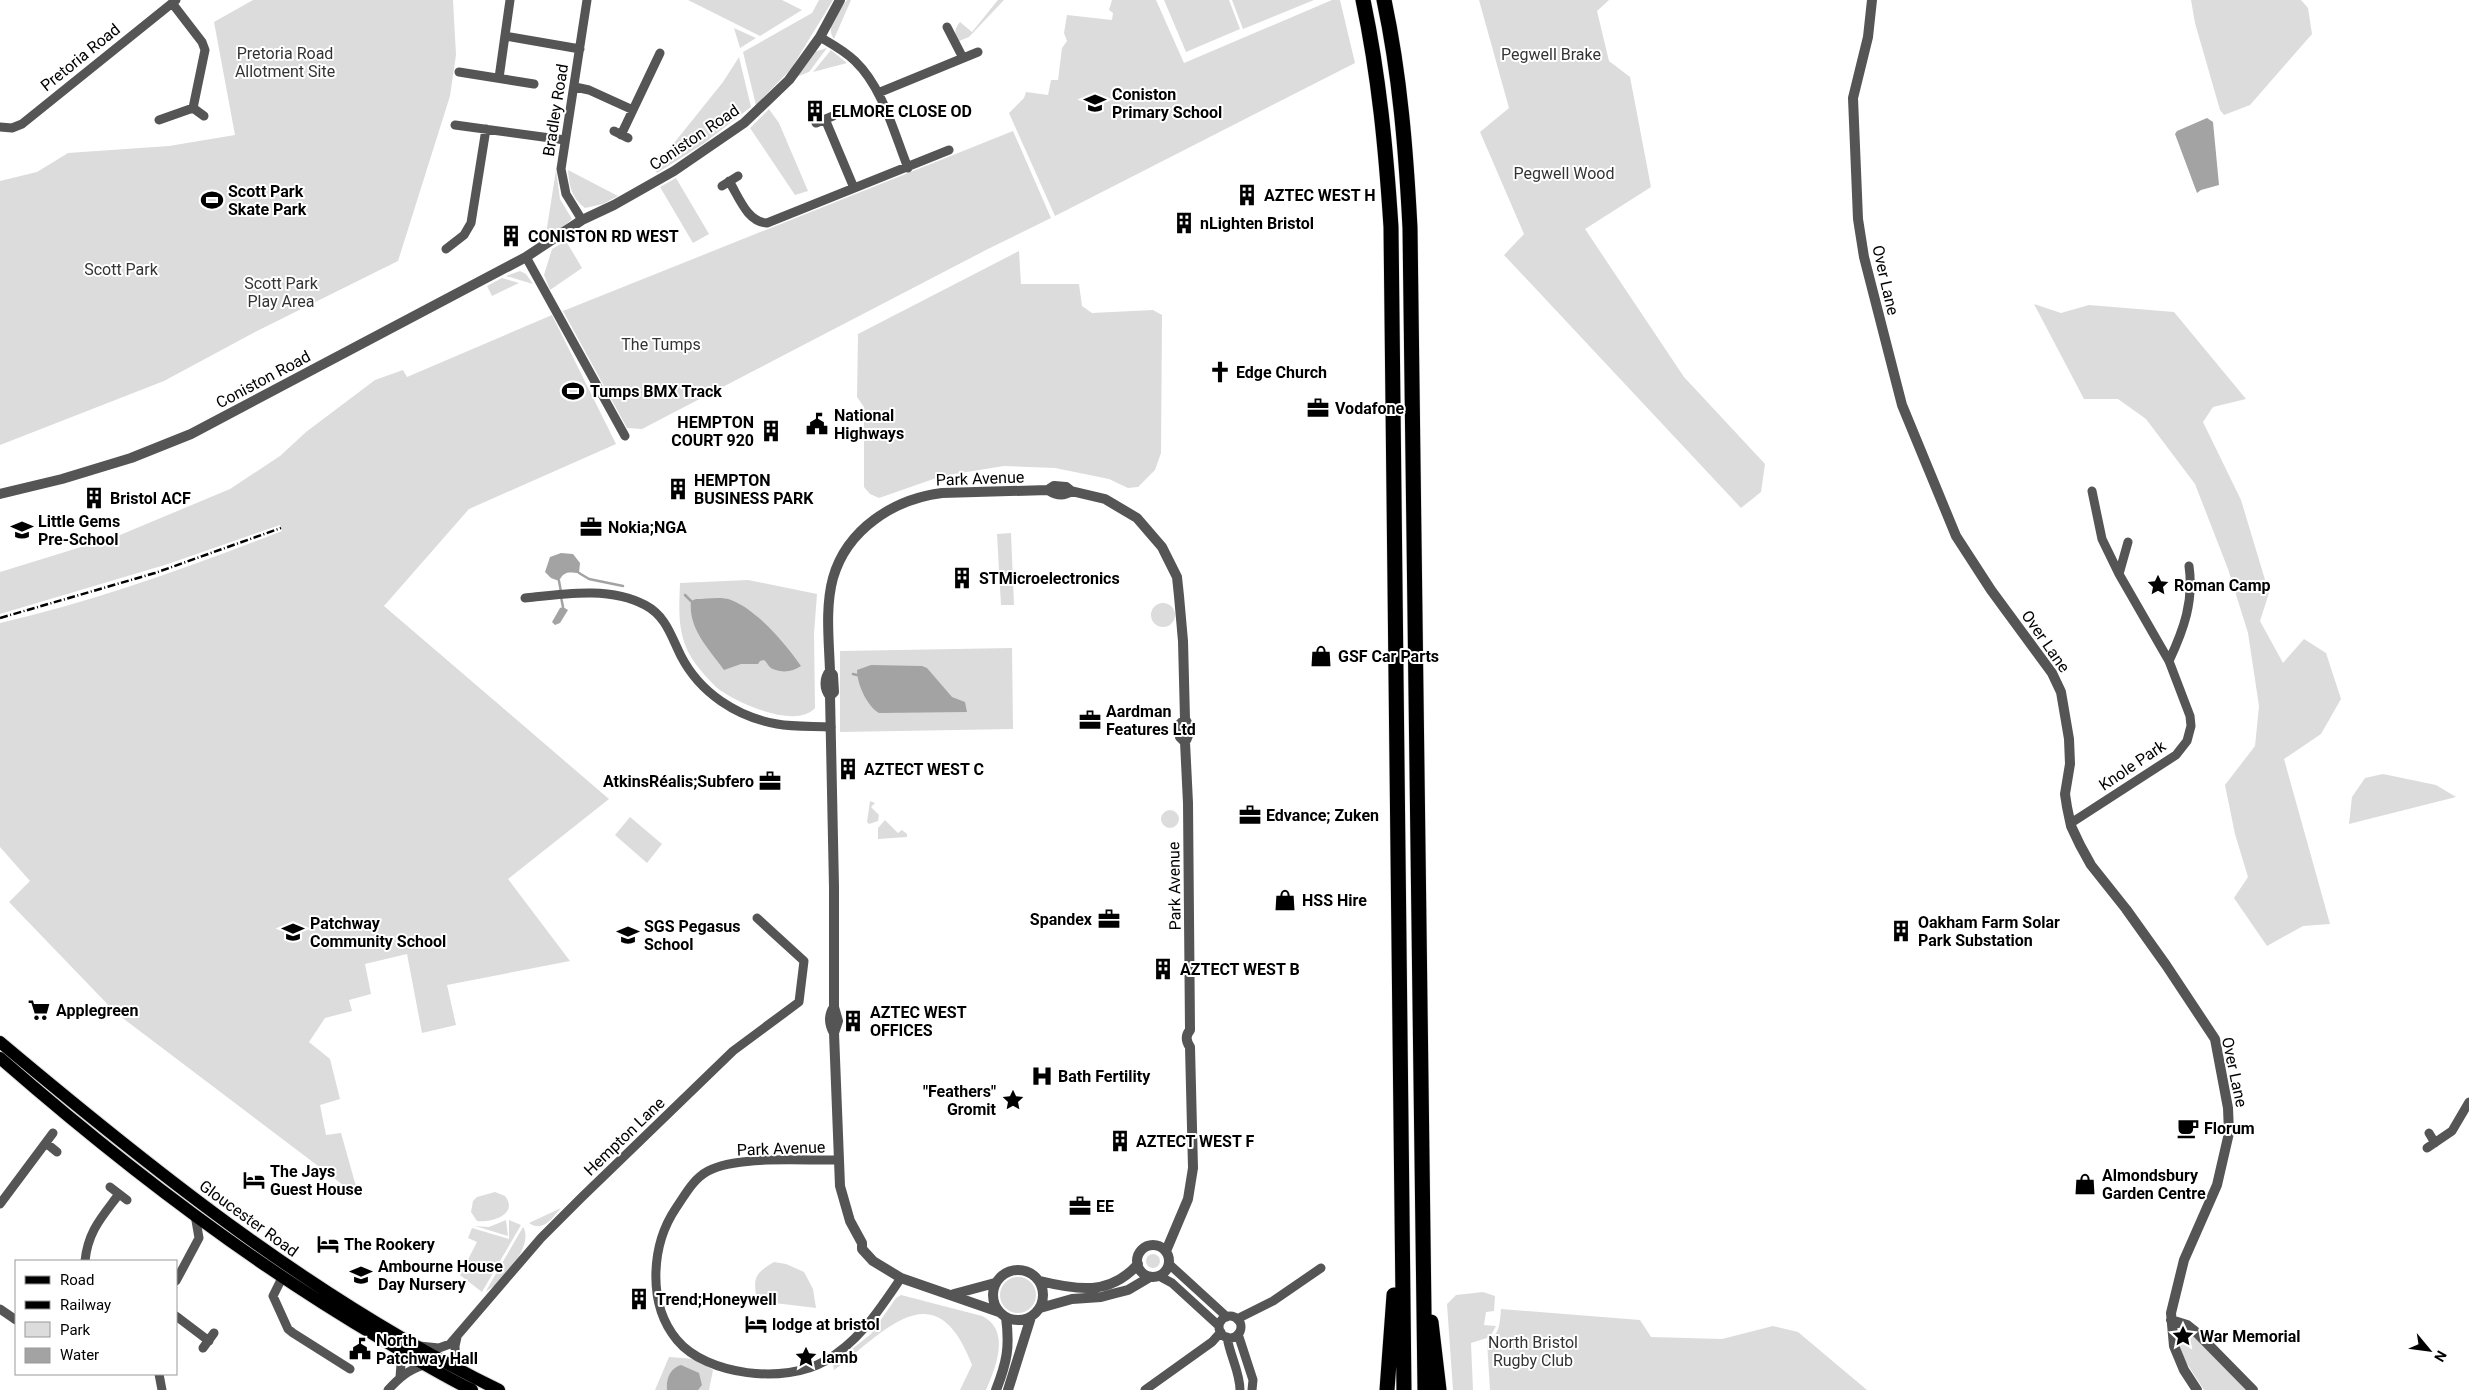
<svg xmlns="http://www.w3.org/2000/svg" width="2469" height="1390" font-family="Roboto,sans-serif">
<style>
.green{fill:#dcdcdc}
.water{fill:#a3a3a3}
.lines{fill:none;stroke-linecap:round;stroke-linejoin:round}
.stream{stroke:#a3a3a3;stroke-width:2.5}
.primary-casing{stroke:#dbdbdb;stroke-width:14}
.motorway-casing{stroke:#dbdbdb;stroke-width:16}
.minor{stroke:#555;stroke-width:9}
.tertiary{stroke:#555;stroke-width:10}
.primary{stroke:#000;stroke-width:12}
.motorway{stroke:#000;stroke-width:15}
.rail{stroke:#000;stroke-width:2.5;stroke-dasharray:8 2.5 1 2.5;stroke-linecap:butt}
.labels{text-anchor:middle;stroke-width:4;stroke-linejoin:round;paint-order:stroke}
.park-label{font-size:16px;fill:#333;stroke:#fff}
.street-label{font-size:16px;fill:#000;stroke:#fff}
.poi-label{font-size:16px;font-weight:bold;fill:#000;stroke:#fff;text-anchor:start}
</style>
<rect width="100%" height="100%" fill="#fff"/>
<!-- green -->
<path class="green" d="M253,0H453L456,55L450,96L398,261L257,331L164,381L0,445V181L37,172L68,153L169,146L235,135L214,22Z
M688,0H782L802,10L760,36Z
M819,0H833L791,69L756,105L743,52L812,13Z
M847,0H851L834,39C824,26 840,11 847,0Z
M998,0H1004L969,37L959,41C954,34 954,29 960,22L972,32Z
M1112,0H1156L1184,63L1332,0H1340L1355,63L1055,216L1009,113L1024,98L1026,92L1048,95L1051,80H1058L1062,48L1067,41L1064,33L1067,15L1112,20L1113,13L1109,10Z
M1164,0H1229L1240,29L1186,52Z
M1232,0H1314L1243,29Z
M1479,0H1609L1597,11L1609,61L1630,77L1651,187L1585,229L1684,377L1765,464L1761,492L1741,508L1504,255L1524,234L1480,132L1509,108Z
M2191,0H2301L2308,8L2312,34L2250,105L2224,115L2220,110L2195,23Z
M734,28L756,38L740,48Z
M827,48L809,72L796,77L814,52Z
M831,50L847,63L813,72Z
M739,57L751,107L703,144L657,173L654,168L723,82Z
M769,109L779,123L808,191L795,195L750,128Z
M1013,131L1051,218L986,250L642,429L627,428L563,311Z
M556,170L560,199L572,219L550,238L546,234Z
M568,170L618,196L603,204L585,208C572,199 569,186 568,170Z
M676,178L709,234L693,243L660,187Z
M566,241L582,268L550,290L544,275L552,249Z
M1019,251L1021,284H1079L1082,306L1092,313L1153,310L1162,315L1161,453L1155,470L1138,487L1128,488L1109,479L1055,468L1004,466L942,476L879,498L870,494L864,487V407L857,397L858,334Z
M520,271L526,274L533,284L506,276Z
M502,278L519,283L492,296L487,286Z
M2034,304L2061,313L2089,305L2174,312L2246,399L2213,407L2203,422L2241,500L2269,593L2260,621L2283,663L2304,639L2326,653L2341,699L2321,734L2284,759L2330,924L2303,926L2267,946L2234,898L2248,877L2235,834L2225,785L2255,746L2259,706L2248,633L2228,569L2195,484L2146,419L2118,399H2084Z
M552,315L616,444L469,509L384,606L609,799L508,879L570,961L447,985L456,1025L422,1033L407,954L365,964L371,994L349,1000L352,1011L325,1018L309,1042L330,1059L340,1099L320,1105L326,1135L341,1133L359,1197L116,1013L9,902L30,881L0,847V623C96,601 190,567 282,531L280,525L168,564L0,614V572L120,535L230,489L280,456L306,432L375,380L403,370L407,377Z
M1011,533L1014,605H1001L997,534Z
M748,580L817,594L814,634L815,708C796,730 734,702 716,687C708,679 697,667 691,657C677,633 679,609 680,583Z
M1151 615a12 12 0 1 1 24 0a12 12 0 1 1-24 0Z
M1012,648L1013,729L840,732V651Z
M2383,774L2436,785L2456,797L2349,824L2352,797L2365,778Z
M870,801L875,803L871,807L879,815L878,821L869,824L867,822Z
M1161 819a9 9 0 1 1 18 0a9 9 0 1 1-18 0Z
M630,817L662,844L647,863L615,835Z
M885,820L898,833L902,830L907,834V837L878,839V828Z
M495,1192L505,1196C519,1214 492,1223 477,1221L471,1212L473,1201L477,1197Z
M561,1208C552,1218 543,1233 529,1223Z
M506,1220L508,1236L475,1226L489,1227Z
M509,1220L521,1225L482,1292L460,1275L477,1242L468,1238L472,1228L509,1239Z
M523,1227C535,1245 501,1284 486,1291Z
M1146 1261a7 7 0 1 1 14 0a7 7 0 1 1-14 0Z
M774,1262L786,1264L804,1272L813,1289L816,1308L757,1301C753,1278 754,1274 774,1262Z
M1000 1295a18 18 0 1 1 36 0a18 18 0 1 1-36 0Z
M1483,1292L1495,1296L1494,1311L1486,1312L1484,1325L1496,1326L1490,1337L1471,1343L1473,1390H1453L1447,1304L1456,1295Z
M901,1295L982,1316C1011,1330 996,1367 986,1390H960L972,1365C936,1270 887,1329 834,1370L833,1364L871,1334L896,1298Z
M1501,1309L1640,1320L1651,1337L1722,1339L1773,1326L1798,1332L1867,1390H1490L1487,1341C1500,1336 1500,1321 1501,1309Z
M2181,1329H2185L2251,1390H2204L2182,1356L2177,1336Z
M669,1357L695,1359L713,1370L709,1390H655Z"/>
<!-- water -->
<path class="water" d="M2207,118L2213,122L2219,185L2201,190L2197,193L2175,134L2177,131Z
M561,553L573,554L580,563L579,573C568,572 564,571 559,581L551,578L545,572L550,557Z
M696,599C706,599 722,596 731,600C757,610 785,643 801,666C793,672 782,673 773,669C768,667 768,663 764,660L760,661L758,664H741L724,670C709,649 688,629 691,601Z
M563,607L568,610L560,623L555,625L552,622L560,608Z
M871,665L922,666L927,668L952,697L965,702L967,712L879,713C867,706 857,684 857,670Z
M681,1365L699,1373L702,1385L698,1390H667C666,1379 670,1368 681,1365Z"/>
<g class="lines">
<!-- stream -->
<path class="stream" d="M579,573L589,579L623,586
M559,581L561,592
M685,595L691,601
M561,597L563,607
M853,674L857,675"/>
<!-- primary casing -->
<g class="primary-casing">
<path id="primary" d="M0,1042C156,1173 315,1300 499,1390
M0,1058C119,1162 246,1260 383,1340C412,1357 441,1375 472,1390"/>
</g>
<!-- motorway casing -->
<g class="motorway-casing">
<path id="motorway" d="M1363,0C1379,76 1386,150 1391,227L1404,1390
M1384,0C1400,75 1406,151 1410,228L1425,1390
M1431,1322L1439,1390
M1387,1390L1394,1295"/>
</g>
<!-- minor -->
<path class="minor" d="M947,27L963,58
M505,36L580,49
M820,37C832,44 845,51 855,61C883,88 894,133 908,168
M459,72L534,84
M499,78L510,0
M575,87L589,90L633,110
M878,93L978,52
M193,108L204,116
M825,119L854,188
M159,120L193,108L205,50L202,42L172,3
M816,123L833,116
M455,125L565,140
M0,127L12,128L22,124L176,0
M614,131L628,138
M621,135L660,53
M729,181C739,197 747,222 767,223L949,150
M722,186L738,176
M582,220L566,194L561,169L587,0
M446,249L464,235L471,223L486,129
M526,257L625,436
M2092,491L2102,539L2119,574
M525,598C562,594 610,586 645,605C666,616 671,636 681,656C700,693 737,717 777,724C794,727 813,726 831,727
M2169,661C2184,629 2194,601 2189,566
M2071,823L2176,755L2187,741L2191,726L2190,716L2169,661L2119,574L2128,542
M2429,1133L2435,1143
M46,1143L57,1152
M2427,1148L2452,1131L2469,1102
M839,1160C804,1161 738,1155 708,1171C693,1179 685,1195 676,1208C651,1245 647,1304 677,1340C707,1376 785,1384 825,1361C859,1342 879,1310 901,1278
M110,1187L127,1200
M0,1204L53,1133
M85,1261C88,1231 102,1217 119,1194
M1169,1264L1227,1317
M1159,1276L1172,1283L1219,1326
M282,1278L273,1296L288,1329L293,1333L350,1369
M176,1281L199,1238L195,1215
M0,1309L16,1320
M176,1316L209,1341
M1219 1327a11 11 0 1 1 22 0a11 11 0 1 1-22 0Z
M1237,1319L1273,1301L1321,1268
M1238,1334L1253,1380L1252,1390
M1227,1337C1230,1356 1240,1372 1240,1390
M419,1346L439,1348L450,1344L541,1238L581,1198L733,1051L799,1002L804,961L757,918
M203,1348L214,1333
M456,1369L455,1346L457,1337
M159,1374L162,1390
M400,1377L402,1351
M388,1390C399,1378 408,1370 424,1365
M1145,1390L1212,1342L1221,1332"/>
<!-- tertiary -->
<path class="tertiary" d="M1872,0L1868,37L1853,98L1858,219L1864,257L1902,405L1956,536L1991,590L2052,673L2061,692L2069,739L2070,764L2065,794L2067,807L2071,826L2080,845L2091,865L2126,909L2166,965L2215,1039L2228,1108L2229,1133L2217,1185L2184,1260L2171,1313L2174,1346L2184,1370L2197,1390
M1048,490C1056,495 1063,497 1071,491
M0,494L62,479L131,458L191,434L526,257L582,220L614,205L674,171L744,123L789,80L820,37L840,0
M830,671C824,678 824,689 830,696L834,887V1007L838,1021L834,1033
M830,696L834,692L833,675L830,671C829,641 825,607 833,578C847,529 894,499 942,493L1048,490L1054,486L1066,487L1071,491L1105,499L1137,518L1162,547L1177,577L1179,596L1183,641L1185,719C1190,727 1190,734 1185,742L1188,803L1190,1030C1185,1036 1186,1041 1190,1047L1193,1168L1188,1199L1166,1251
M1185,719L1180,724V737L1185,742
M834,1007C828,1016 829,1024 834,1033L840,1186L850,1221L862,1243V1249L873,1261L901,1278L999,1312
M1137 1261a16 16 0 1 1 32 0a16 16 0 1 1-32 0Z
M993 1295a25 25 0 1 1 50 0a25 25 0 1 1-50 0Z
M1040,1281C1077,1290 1110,1296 1138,1264
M954,1294L995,1283
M1040,1308L1072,1299L1101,1297L1116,1293L1128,1290L1150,1277
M2171,1320L2187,1325L2197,1333L2253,1390
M996,1390C1007,1362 1010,1347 1006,1317
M1008,1390L1031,1317"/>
<!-- primary -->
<use href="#primary" class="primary"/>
<!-- motorway -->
<use href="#motorway" class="motorway"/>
<!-- rail -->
<path class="rail" d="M0,618L155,573L281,528"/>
</g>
<!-- icons -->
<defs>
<g id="school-bare" transform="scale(1.725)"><path d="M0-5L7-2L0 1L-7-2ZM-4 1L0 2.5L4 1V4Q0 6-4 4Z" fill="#000" stroke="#fff" stroke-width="2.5" paint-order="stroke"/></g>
<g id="building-bare" transform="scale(1.725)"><path d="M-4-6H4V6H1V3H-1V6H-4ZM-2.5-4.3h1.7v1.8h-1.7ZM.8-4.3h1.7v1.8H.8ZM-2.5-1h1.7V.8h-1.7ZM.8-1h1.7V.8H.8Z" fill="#000" stroke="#fff" stroke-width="2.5" paint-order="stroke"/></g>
<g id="stadium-bare" transform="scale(1.725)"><path d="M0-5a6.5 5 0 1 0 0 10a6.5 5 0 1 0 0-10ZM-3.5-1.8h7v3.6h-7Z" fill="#000" stroke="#fff" stroke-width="2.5" paint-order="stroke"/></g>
<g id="church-bare" transform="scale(1.725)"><path d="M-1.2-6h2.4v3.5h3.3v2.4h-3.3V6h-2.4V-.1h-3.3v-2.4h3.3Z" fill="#000" stroke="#fff" stroke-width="2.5" paint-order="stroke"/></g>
<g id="office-bare" transform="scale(1.725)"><path d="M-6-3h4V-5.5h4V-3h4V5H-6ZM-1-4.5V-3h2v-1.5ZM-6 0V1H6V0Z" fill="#000" stroke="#fff" stroke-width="2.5" paint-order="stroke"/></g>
<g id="civic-bare" transform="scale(1.725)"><path d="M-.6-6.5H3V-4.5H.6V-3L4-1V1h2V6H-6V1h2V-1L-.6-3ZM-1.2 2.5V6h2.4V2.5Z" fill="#000" stroke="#fff" stroke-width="2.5" paint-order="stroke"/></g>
<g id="sight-bare" transform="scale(1.725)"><path d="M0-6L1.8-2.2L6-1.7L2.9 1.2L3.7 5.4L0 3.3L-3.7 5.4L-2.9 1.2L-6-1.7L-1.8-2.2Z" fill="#000" stroke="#fff" stroke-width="2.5" paint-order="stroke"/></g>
<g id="shop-bare" transform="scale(1.725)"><path d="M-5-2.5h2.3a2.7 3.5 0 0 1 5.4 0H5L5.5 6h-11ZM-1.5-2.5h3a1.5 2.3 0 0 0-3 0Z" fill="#000" stroke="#fff" stroke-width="2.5" paint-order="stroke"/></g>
<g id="supermarket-bare" transform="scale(1.725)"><path d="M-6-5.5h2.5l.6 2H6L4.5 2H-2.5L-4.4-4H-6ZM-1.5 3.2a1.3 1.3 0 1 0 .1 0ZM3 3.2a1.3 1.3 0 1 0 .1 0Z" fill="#000" stroke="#fff" stroke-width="2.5" paint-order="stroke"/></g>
<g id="hospital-bare" transform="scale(1.725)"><path d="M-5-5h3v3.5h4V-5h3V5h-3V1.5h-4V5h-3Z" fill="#000" stroke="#fff" stroke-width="2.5" paint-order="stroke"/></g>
<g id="cafe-bare" transform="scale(1.725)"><path d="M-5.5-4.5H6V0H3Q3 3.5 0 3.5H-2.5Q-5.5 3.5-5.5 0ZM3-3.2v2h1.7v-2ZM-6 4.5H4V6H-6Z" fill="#000" stroke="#fff" stroke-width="2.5" paint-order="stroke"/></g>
<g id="hotel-bare" transform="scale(1.725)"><path d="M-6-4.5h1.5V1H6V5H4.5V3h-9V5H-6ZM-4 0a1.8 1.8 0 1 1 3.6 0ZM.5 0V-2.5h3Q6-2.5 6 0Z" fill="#000" stroke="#fff" stroke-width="2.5" paint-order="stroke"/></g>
</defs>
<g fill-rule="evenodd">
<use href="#school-bare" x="1095" y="103"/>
<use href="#building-bare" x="815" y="111"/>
<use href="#building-bare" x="1247" y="195"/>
<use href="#stadium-bare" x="212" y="200"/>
<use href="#building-bare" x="1184" y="223"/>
<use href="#building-bare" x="511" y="236"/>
<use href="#church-bare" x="1220" y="372"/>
<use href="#stadium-bare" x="573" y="391"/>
<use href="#office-bare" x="1318" y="408"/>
<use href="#civic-bare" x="817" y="424"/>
<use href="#building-bare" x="771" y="431"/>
<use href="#building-bare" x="678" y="489"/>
<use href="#building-bare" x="94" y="498"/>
<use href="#office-bare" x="591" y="527"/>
<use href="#school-bare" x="22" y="530"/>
<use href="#building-bare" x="962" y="578"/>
<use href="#sight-bare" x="2158" y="585"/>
<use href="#shop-bare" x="1321" y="656"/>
<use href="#office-bare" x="1090" y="720"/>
<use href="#building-bare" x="848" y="769"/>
<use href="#office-bare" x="770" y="781"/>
<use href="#office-bare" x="1250" y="815"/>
<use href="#shop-bare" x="1285" y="900"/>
<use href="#office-bare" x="1109" y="919"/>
<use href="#building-bare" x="1901" y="931"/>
<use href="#school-bare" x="293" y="932"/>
<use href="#school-bare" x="628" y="935"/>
<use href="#building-bare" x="1163" y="969"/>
<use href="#supermarket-bare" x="39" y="1010"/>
<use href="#building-bare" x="853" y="1021"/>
<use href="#hospital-bare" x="1042" y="1076"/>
<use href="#sight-bare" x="1013" y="1100"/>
<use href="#cafe-bare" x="2188" y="1128"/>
<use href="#building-bare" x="1120" y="1141"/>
<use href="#hotel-bare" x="254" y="1180"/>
<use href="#shop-bare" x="2085" y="1184"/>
<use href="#office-bare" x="1080" y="1206"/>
<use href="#hotel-bare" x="328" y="1244"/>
<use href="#school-bare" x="361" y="1275"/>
<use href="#building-bare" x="639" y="1299"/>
<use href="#hotel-bare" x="756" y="1324"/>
<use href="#sight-bare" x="2183" y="1336"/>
<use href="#civic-bare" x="360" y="1349"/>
<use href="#sight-bare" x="806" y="1357"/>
</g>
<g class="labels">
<!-- park labels -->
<g class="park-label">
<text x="285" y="59">Pretoria Road<tspan x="285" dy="18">Allotment Site</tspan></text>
<text x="1551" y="60">Pegwell Brake</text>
<text x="1564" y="179">Pegwell Wood</text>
<text x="121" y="275">Scott Park</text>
<text x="281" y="289">Scott Park<tspan x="281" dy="18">Play Area</tspan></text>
<text x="661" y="350">The Tumps</text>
<text x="1533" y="1348">North Bristol<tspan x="1533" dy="18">Rugby Club</tspan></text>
</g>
<!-- street labels -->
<g class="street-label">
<text transform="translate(80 57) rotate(-39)" y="6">Pretoria Road</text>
<text transform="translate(555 110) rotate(-81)" y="6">Bradley Road</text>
<text transform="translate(694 137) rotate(-34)" y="6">Coniston Road</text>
<text transform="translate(1886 280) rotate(77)" y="6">Over Lane</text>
<text transform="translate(263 379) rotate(-28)" y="6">Coniston Road</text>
<text transform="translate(980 478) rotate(-2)" y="6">Park Avenue</text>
<text transform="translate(2046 641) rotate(55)" y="6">Over Lane</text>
<text transform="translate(2132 765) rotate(-34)" y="6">Knole Park</text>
<text transform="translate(1174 886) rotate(-91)" y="6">Park Avenue</text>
<text transform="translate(2235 1072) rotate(78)" y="6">Over Lane</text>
<text transform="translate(624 1136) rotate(-44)" y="6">Hempton Lane</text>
<text transform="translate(781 1148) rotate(-2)" y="6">Park Avenue</text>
<text transform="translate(249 1218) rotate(36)" y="6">Gloucester Road</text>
</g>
<!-- poi labels -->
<g class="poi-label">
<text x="1112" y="100">Coniston<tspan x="1112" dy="18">Primary School</tspan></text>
<text x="832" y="117">ELMORE CLOSE OD</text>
<text x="228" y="197">Scott Park<tspan x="228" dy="18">Skate Park</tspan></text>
<text x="1264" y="201">AZTEC WEST H</text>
<text x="1200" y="229">nLighten Bristol</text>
<text x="528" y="242">CONISTON RD WEST</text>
<text x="1236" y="378">Edge Church</text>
<text x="590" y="397">Tumps BMX Track</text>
<text x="1335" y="414">Vodafone</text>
<text x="834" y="421">National<tspan x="834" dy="18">Highways</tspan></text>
<text x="754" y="428" text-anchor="end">HEMPTON<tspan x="754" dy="18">COURT 920</tspan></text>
<text x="694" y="486">HEMPTON<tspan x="694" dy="18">BUSINESS PARK</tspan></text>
<text x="110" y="504">Bristol ACF</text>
<text x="38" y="527">Little Gems<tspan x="38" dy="18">Pre-School</tspan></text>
<text x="608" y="533">Nokia;NGA</text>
<text x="979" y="584">STMicroelectronics</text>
<text x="2174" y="591">Roman Camp</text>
<text x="1338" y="662">GSF Car Parts</text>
<text x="1106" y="717">Aardman<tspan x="1106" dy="18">Features Ltd</tspan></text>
<text x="864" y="775">AZTECT WEST C</text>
<text x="754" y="787" text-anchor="end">AtkinsRéalis;Subfero</text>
<text x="1266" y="821">Edvance; Zuken</text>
<text x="1302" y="906">HSS Hire</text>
<text x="1092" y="925" text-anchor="end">Spandex</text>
<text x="1918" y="928">Oakham Farm Solar<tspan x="1918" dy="18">Park Substation</tspan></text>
<text x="310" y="929">Patchway<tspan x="310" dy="18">Community School</tspan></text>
<text x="644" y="932">SGS Pegasus<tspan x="644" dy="18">School</tspan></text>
<text x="1180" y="975">AZTECT WEST B</text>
<text x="56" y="1016">Applegreen</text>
<text x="870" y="1018">AZTEC WEST<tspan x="870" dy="18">OFFICES</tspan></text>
<text x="1058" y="1082">Bath Fertility</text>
<text x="996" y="1097" text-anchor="end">"Feathers"<tspan x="996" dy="18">Gromit</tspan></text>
<text x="2204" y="1134">Florum</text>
<text x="1136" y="1147">AZTECT WEST F</text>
<text x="270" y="1177">The Jays<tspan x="270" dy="18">Guest House</tspan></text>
<text x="2102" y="1181">Almondsbury<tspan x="2102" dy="18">Garden Centre</tspan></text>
<text x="1096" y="1212">EE</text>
<text x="344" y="1250">The Rookery</text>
<text x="378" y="1272">Ambourne House<tspan x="378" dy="18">Day Nursery</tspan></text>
<text x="656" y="1305">Trend;Honeywell</text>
<text x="772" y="1330">lodge at bristol</text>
<text x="2200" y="1342">War Memorial</text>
<text x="376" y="1346">North<tspan x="376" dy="18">Patchway Hall</tspan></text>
<text x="822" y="1363">lamb</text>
</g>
</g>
<!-- legend -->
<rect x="15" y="1260" width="162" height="115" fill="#ffffff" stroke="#999999"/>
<rect x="25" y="1276" width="25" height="8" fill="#000000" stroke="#999999"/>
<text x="60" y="1285" font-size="15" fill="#000000">Road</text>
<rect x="25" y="1301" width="25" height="8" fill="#000000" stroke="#999999"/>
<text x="60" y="1310" font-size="15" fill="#000000">Railway</text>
<rect x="25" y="1322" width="25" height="15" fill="#dcdcdc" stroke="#999999"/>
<text x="60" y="1335" font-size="15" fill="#000000">Park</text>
<rect x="25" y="1348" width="25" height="15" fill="#a3a3a3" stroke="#999999"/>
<text x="60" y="1360" font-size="15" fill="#000000">Water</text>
<!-- north arrow -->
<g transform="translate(2429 1350) rotate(119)" stroke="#ffffff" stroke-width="4" paint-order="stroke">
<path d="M0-4L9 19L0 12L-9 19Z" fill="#000000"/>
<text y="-8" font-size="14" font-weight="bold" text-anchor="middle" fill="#000000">N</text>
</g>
</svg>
